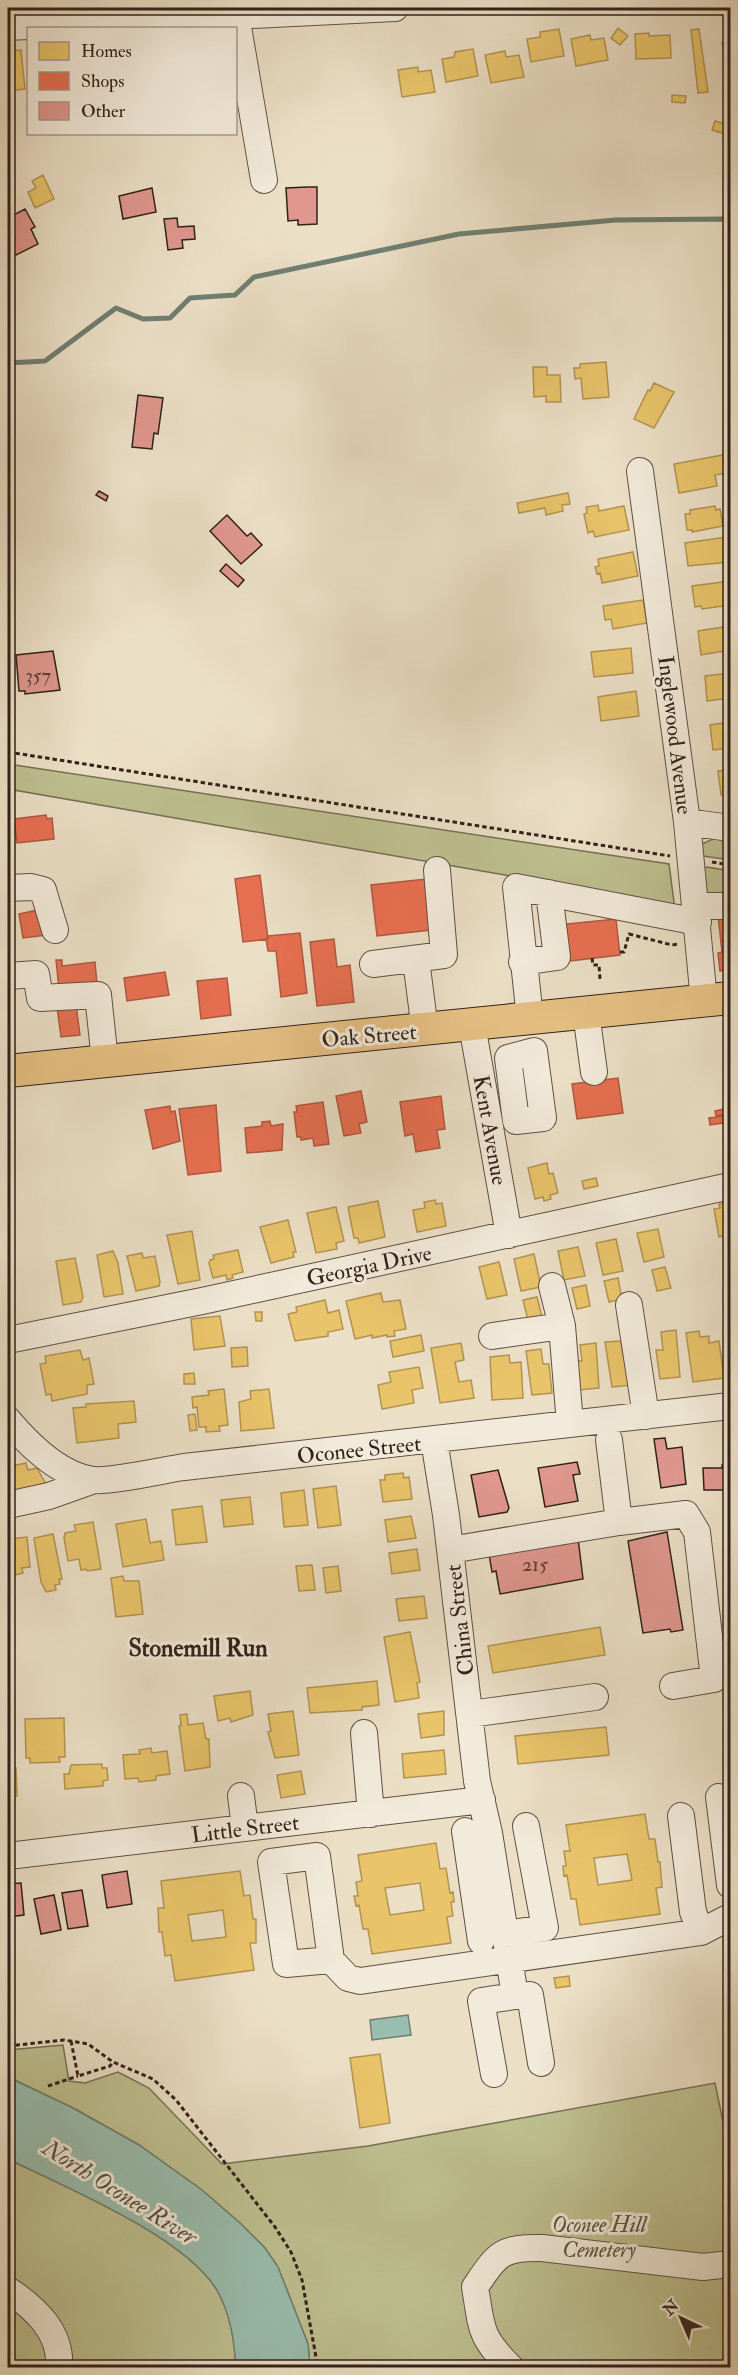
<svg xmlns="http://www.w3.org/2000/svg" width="738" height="2375" font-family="'IM FELL Double Pica',serif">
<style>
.green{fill:#bec090;stroke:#777054;stroke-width:1.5}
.water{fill:#99bdae;stroke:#6f7f72;stroke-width:1.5}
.homes{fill:#e9c46a;stroke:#b29352;stroke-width:1.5;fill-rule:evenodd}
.shops{fill:#e76f51;stroke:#b05840;stroke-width:1.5}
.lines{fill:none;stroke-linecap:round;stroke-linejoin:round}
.stream{stroke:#6f7f72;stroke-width:5}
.building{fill:#df978e;stroke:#302119;stroke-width:1.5}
.minor-casing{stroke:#5f5044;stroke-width:28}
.major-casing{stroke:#302119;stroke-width:34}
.path{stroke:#302119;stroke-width:3;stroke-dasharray:4.5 3;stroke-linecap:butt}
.minor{stroke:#f2eada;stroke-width:26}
.major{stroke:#e6c083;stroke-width:32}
.labels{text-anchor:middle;stroke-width:6;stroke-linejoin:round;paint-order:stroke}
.number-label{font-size:20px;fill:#5c3e36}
.street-label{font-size:22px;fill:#302119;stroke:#f2eada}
.park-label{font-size:22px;font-style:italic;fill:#5b513d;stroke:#f2eada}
.neighbourhood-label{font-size:24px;font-weight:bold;fill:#302119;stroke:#f2eada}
.water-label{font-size:24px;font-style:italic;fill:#505046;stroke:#f2eada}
</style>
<rect width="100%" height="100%" fill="#ebdfc6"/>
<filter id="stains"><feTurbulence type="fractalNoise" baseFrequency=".00333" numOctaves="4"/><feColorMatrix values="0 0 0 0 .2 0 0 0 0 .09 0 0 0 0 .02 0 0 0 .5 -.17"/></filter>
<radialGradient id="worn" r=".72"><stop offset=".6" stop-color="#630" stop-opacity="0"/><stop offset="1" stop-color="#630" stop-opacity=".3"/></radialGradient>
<!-- green -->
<path class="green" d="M8,764L669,864L675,910L505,875L8,789Z
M715,838L730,839V860L703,856L699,852L702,844Z
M707,867L730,871V903L705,900L703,868Z
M63,2045L69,2081L85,2083L118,2072L149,2088L222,2164L368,2146L715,2083L727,2141H730V2367H310L308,2344L278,2267L265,2248L241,2224L202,2190L139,2145L77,2110L8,2077V2050Z
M8,2159C65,2187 187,2237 218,2292C231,2316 235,2341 236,2367H8Z"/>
<!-- water -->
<path class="water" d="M408,2015L411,2035L372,2040L370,2020Z
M8,2077L71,2107L139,2145L202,2190L241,2224L265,2248L278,2267L308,2344L310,2367H236C234,2341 231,2316 218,2292C187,2237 65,2187 8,2159Z"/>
<!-- homes -->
<path class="homes" d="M618,28L628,36L620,45L611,38Z
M559,29L564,56L531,62L527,39L540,37V32Z
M699,29L708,92L698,93L691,30Z
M649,33V36L670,35L671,58L636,59L635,34Z
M590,35L591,40L604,38L608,60L576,66L571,39Z
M729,42L730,82H728L722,43Z
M473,49L478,76L446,82L442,59L454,57L455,52Z
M21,50L25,89L8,91V51Z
M505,51L506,57L519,55L524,77L491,83L485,55Z
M418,67V72L431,70L435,92L402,97L398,70Z
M672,95L686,96L685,103L672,102Z
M715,121L728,125L725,134L712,130Z
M43,175L54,199L35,208L28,192L36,188L32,181Z
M606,362L609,397L583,399L581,378L575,379L574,368H580V364Z
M533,367H547V375H560L561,402H546V396L534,397Z
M654,383L674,392L654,428L634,419L648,390L650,391Z
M728,454L730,468L726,469L727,473L715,475L717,486L679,493L674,464Z
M568,493L570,504L562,505L563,511L546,515L545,508L519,513L517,503Z
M598,505L599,511L624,506L629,530L595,537L593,531L588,533L584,514L587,513L586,507Z
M715,506L716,510L720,509L723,526L692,532V530H687L685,514H690V510Z
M727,537L728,540H730V562L688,566L685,543Z
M633,552L638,576L602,583L600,573L597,574L595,567L599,566L598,559Z
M730,581V605L702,609L701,606L695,607L692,586Z
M643,600L647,623L613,629L611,619L605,620L603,606Z
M730,626V650L701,655L698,631Z
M631,648L633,673L594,677L591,652Z
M730,673V698L707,701L705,676Z
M636,691L639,716L601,721L598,697Z
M730,722V748L713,750L710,725Z
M730,770V794L721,795L718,771Z
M547,1163L549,1174L553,1173L558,1193L550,1195L551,1199L544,1201L543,1197L535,1199L528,1168Z
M596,1178L598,1186L584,1189L582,1181Z
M435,1200L436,1204L442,1203L446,1226L417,1232L413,1210L425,1208L424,1202Z
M378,1201L385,1237L359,1243L358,1238H354L348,1207Z
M730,1202V1245L728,1246L726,1235L719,1237L714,1209L720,1208L719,1204Z
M336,1207L344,1241L336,1243L337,1249L316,1253L307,1213Z
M288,1220L296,1252H293L294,1257L271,1263L260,1227Z
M658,1229L664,1257L644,1262L637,1233Z
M192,1231L200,1280L178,1284L167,1235Z
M616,1239L623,1271L603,1275L596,1243Z
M578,1247L585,1276L564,1280L558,1251Z
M238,1250L243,1272L232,1275L233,1278L227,1280L226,1275L213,1278L209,1263L210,1260L214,1259L213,1255Z
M113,1251L118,1263L123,1294L104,1297L97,1255Z
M142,1253L143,1258L155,1256L160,1282L159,1286L136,1291L127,1256Z
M534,1254L541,1287L521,1291L514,1259Z
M75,1258L83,1297L81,1302L63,1305L56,1261Z
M499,1262L507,1295L487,1299L479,1267Z
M665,1267L671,1288L657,1291L652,1270Z
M618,1278L622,1299L609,1302L604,1281Z
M586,1285L590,1306L577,1309L572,1288Z
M381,1293L383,1302L400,1300L406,1329L394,1331L395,1336L387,1337V1335L372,1338V1335L355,1339L346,1301Z
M537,1297L542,1317L528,1320L523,1300Z
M325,1300L328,1313L339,1310L343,1329L328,1332V1336L295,1341L288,1314L297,1312L296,1307Z
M255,1312H262V1321H256Z
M220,1316L225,1346L194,1350L191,1319Z
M676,1330L680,1377L660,1379L656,1350H663L661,1332Z
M699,1331L700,1337L709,1336V1343L719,1341L724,1378L693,1382L686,1333Z
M421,1335L424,1351L393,1357L390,1341Z
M621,1341L623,1356H629L632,1385L612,1387L605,1342Z
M461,1343L464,1360L455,1362L459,1382L471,1380L474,1398L440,1403L431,1348Z
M596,1343L599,1388L579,1390L575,1361H582L580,1345Z
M247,1347L248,1366L232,1367L231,1348Z
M541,1349L543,1364H549L552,1393L532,1395L526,1351Z
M80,1350L83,1360L89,1358L94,1384L87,1385V1394L52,1401L51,1394L46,1395L40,1364L46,1363L45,1356Z
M509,1355L510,1363L521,1362L523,1398L492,1400L490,1357Z
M419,1367L423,1388L412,1390L414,1403L382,1409L378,1385L391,1382L389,1372Z
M194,1373L195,1384H184V1374Z
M224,1389L228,1425L219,1426L220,1431L206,1432V1427H199L197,1407L193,1408L192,1397L209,1395L208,1391Z
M269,1389L274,1428L241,1431L239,1402L251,1399L250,1391Z
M134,1401L136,1422L118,1424L119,1438L77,1443L73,1408L86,1407V1404Z
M195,1414L197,1430L190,1431L188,1415Z
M26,1463L28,1470L37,1468L48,1488L8,1497V1467Z
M403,1473L404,1478L409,1477L412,1499L383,1502L380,1480H385V1475Z
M336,1486L341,1525L318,1528L313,1489Z
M304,1490L308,1525L284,1527L281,1493Z
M250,1497L253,1524L224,1527L221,1500Z
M202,1506L207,1542L176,1545L172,1510Z
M411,1516L416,1538L388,1542L385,1520Z
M146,1519L150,1543L161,1541L164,1560L123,1567L116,1524Z
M93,1522L101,1569L87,1571L86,1569L81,1570L79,1559L68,1561L64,1538L65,1533L76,1531L74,1525Z
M53,1534L62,1579H59L60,1584L55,1585L56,1590L46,1592L41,1582L34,1538Z
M27,1537L30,1567L22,1568L23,1573L8,1577V1539Z
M417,1549L420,1570L392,1574L389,1553Z
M312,1565L315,1590L299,1591L296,1566Z
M338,1566L341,1591L326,1593L323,1568Z
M123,1576L124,1581H139L143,1614L116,1617L111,1578Z
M424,1596L427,1618L399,1621L396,1599Z
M600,1627L605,1655L493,1673L488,1646Z
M410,1632L420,1682L417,1683L419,1698L395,1702L384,1637Z
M377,1681L379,1705L362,1707V1710L310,1713L307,1688Z
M250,1691L253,1715L231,1722L230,1718L218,1721L214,1696Z
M293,1711L299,1755L275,1758L268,1732L271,1731L268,1714Z
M444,1711V1735L421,1738L418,1714Z
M187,1714L188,1725L203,1723L206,1739H209L210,1767L185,1771L179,1726H181L180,1715Z
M64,1718L65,1757H59L60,1762L30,1763V1758H26L25,1719Z
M606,1727L609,1755L518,1764L515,1736Z
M151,1748L152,1753L167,1751L170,1774L156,1776V1780L139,1782L138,1778L125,1779L123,1755L140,1754L139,1750Z
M444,1750L446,1774L404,1778L402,1754Z
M102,1764V1768H107L108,1780L103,1781V1786L65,1789L64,1774H69L71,1765Z
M8,1768H16L17,1796H8Z
M301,1771L305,1794L281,1798L277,1775Z
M645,1814L649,1839H655L658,1862H660L662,1887L656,1888L660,1914L580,1925L576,1899H571L567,1875L564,1876L563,1866H566L564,1851H570L566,1825ZM627,1854L632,1880L598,1885L594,1858Z
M436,1843L440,1869L446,1868L450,1893L453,1892L454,1902H451L453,1916L447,1917L451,1943L372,1954L368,1929H363L359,1905L356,1906L354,1896H358L356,1882L362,1881L358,1855ZM420,1883L424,1910L390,1915L385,1888Z
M240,1871L244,1896L250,1895L253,1919H256V1943H250L254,1970L175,1981L171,1955L165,1956L162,1932H159L158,1908H164L161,1881ZM223,1910L226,1937L192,1941L188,1915Z
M569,1976L570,1986L556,1988L554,1978Z
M380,2054L390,2123L360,2128L350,2058Z"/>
<!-- shops -->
<path class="shops" d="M46,815L47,819L52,818L54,839L17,843L14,819Z
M260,875L268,939L243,942L235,879Z
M426,879L431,930L377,936L371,885Z
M46,908L47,935L23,938L19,914Z
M730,913V969L720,971L718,953L722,952L718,915Z
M616,919L620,955L562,962L558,925Z
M300,933L307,993L281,997L276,951H268L266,939L268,936Z
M334,939L337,967L350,965L354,1002L317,1006L310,942Z
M56,960H62V966L95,962L97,984L59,989Z
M165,972L169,995L127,1001L124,978Z
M227,978L231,1015L201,1019L197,981Z
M75,997L80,1035L61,1037L56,999Z
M618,1078L623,1113L577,1119L572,1084Z
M361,1091L367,1122L359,1124L361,1133L344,1136L336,1096Z
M441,1096L445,1129L437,1130L440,1148L416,1152L413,1134L405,1136L400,1102Z
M323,1102L329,1144L314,1146L313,1138L301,1140V1137H297L294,1112H297L296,1106Z
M216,1105L221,1171L188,1175L179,1109Z
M170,1106L171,1112L175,1111L180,1141L153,1149L145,1110Z
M728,1108L729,1114L716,1116L715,1111Z
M730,1115V1122L710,1125L709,1118Z
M270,1121L271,1126L283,1124L282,1150L247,1153L245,1128L262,1126V1122Z"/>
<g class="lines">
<!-- stream -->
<path class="stream" d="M8,363L45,361L116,308L143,319L170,318L190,298L235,295L254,277L459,234L616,220L724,219L730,221"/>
</g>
<!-- building -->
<path class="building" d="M308,187H317V224L298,225V220L288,221L286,188Z
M152,188L156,212L123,219L119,196Z
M25,209L35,227L31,229L38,244L8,259V218Z
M177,218L178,227L194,226L195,239L182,240L183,248L168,250L164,219Z
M138,395L163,398L158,434L154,433L152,449L132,447Z
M99,491L108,496L106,501L96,495Z
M227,515L247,536L251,533L262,545L241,564L210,531Z
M226,564L244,580L238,587L220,571Z
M53,651L60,690L25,694V691H19L16,655Z
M665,1438L667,1449L682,1447L686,1484L661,1488L654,1439Z
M577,1462L580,1474L573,1475L578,1501L545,1507L538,1468Z
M722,1465H730V1493H725V1490H704L703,1468H722Z
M498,1470L509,1508L507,1512L479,1517L471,1475Z
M667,1532L683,1630L671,1632L670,1629L643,1633L628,1541Z
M578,1538L583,1579L500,1594L496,1571L492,1572L489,1554Z
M127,1871L132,1904L107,1908L102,1875Z
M21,1883L24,1915L8,1917V1884Z
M82,1890L88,1926L68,1929L62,1893Z
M54,1895L61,1930L41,1934L34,1899Z"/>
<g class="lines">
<!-- minor casing -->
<g class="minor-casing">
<path id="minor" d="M236,15L264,180
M8,27L395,8
M640,471L687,822L704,1001
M687,822L730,828
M8,888L31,887L43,890L55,930
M696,906H730
M416,960L425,1030
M522,962L557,957L549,893
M373,964L444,955L437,870
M8,976L36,974L40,998L98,995L105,1061
M586,1013L594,1072
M530,1018L516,887L698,922
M472,1025L509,1235
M534,1051L543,1118L516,1121L508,1058Z
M552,1286L562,1326L570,1424
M629,1305L646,1416
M492,1336L562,1326
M8,1340L202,1301L730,1186
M8,1420C29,1445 59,1475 93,1480C110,1482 164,1470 184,1467L730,1406
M434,1440L446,1515L477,1781L489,1833L515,1996L481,2001L494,2074
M609,1440L619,1522L686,1514L697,1532L714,1679L673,1686
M8,1505L49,1496L94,1480
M450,1550L619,1522
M470,1714L595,1697
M364,1733L371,1814
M241,1796L245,1828
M719,1797L730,1885
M465,1831L481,1941
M8,1856L482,1800
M701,1932L730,1917
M505,1934L545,1928L526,1826
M331,1960L317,1856L271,1862L286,1964L331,1960L348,1978L360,1981L701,1932L693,1912L681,1816
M515,1996L530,1995L541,2063
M8,2290C35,2308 62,2332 59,2368
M511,2368C479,2336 482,2329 475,2287C497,2255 500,2247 542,2248L703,2267L730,2264"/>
</g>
<!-- major casing -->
<g class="major-casing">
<path id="major" d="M8,1071L730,998"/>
</g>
<!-- path -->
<path class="path" d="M8,752L670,856
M712,862L730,865
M620,952H624L629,934L672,945L679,944
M592,958L593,965H599L600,979
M71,2041L78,2076L110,2066L113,2062
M8,2046L64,2040L88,2044L113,2062L153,2079L176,2100L275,2227L291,2252L302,2280L318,2368
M48,2086L78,2076"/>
<!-- minor -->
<use href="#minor" class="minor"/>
<!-- major -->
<use href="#major" class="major"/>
</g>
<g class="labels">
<!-- number labels -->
<g class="number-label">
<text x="38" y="682">357</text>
<text x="535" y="1571">215</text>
</g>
<!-- street labels -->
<g class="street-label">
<text transform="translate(676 735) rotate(83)" y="8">Inglewood Avenue</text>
<text transform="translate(369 1035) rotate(-5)" y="8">Oak Street</text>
<text transform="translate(491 1130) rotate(80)" y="8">Kent Avenue</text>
<text transform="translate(369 1265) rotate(-12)" y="8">Georgia Drive</text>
<text transform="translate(359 1449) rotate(-6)" y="8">Oconee Street</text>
<text transform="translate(459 1620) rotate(-97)" y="8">China Street</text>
<text transform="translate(245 1828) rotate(-7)" y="8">Little Street</text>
</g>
<!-- park labels -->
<g class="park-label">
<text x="599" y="2232">Oconee Hill<tspan x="599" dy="25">Cemetery</tspan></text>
</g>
<!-- neighbourhood labels -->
<g class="neighbourhood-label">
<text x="198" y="1656">Stonemill Run</text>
</g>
<!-- water labels -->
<g class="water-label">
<text transform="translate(120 2192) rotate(32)" y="8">North Oconee River</text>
</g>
</g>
<!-- margin -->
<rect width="738" height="2375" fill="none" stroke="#ebdfc6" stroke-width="30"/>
<rect x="9" y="9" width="720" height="2357" fill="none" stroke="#302119" stroke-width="3"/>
<rect x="15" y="15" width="708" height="2345" fill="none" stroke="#302119" stroke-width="1.5"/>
<!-- legend -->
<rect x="27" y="27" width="210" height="108" fill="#f2eada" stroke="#a49a8d" stroke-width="1.5"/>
<rect x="39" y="42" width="30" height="18" fill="#e9c46a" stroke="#a49a8d" stroke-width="1.5"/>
<text x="81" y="57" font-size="18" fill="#302119">Homes</text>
<rect x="39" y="72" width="30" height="18" fill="#e76f51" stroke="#a49a8d" stroke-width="1.5"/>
<text x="81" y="87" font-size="18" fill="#302119">Shops</text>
<rect x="39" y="102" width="30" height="18" fill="#df978e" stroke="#a49a8d" stroke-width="1.5"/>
<text x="81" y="117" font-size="18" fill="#302119">Other</text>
<!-- north arrow -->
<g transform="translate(681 2318) rotate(316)" stroke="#f2eada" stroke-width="4.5" paint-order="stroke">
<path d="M0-4.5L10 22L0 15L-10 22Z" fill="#302119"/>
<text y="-9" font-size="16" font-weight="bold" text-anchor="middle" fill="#302119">N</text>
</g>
<rect width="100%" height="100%" filter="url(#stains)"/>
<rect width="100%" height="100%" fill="url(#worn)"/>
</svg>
